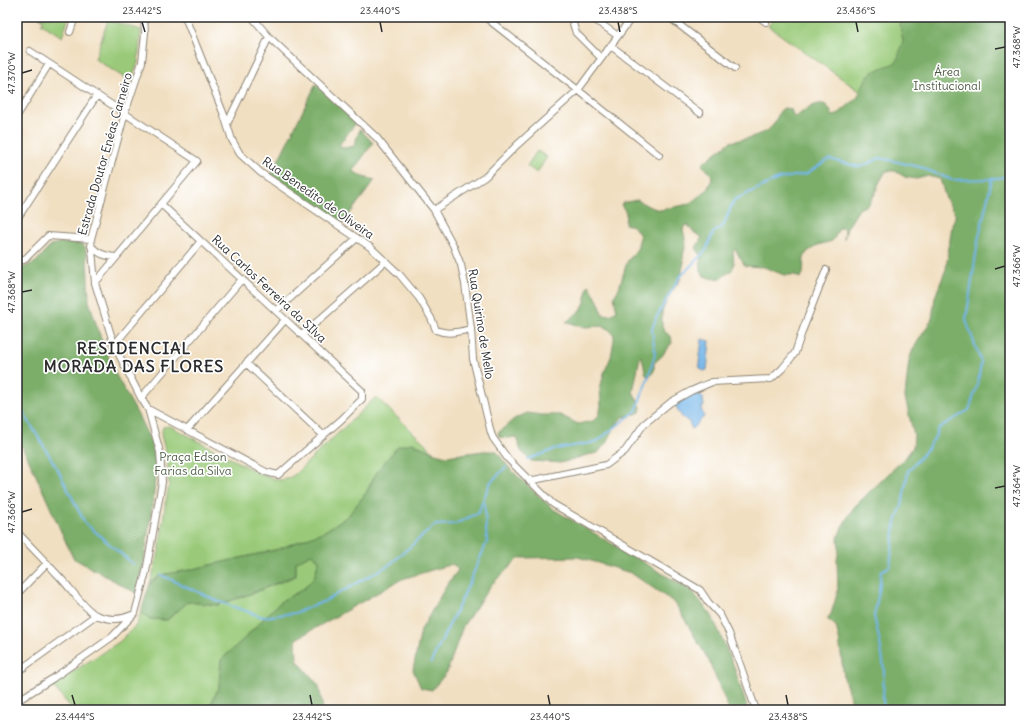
<svg xmlns="http://www.w3.org/2000/svg" width="1027" height="727" font-family="Delius,sans-serif">
<style>
.green{fill:#9aca79;stroke:#627a52}
.forest{fill:#7bae69;stroke:#536c4a}
.water{fill:#74b6e9;stroke:#50708a}
.lines{fill:none;stroke-linecap:round;stroke-linejoin:round}
.stream{stroke:#74b6e9;stroke-width:2}
.street-casing{stroke:#8e8576;stroke-width:8}
.street{stroke:#fff;stroke-width:6}
.ticks{fill:none;stroke:#2b2b2b;stroke-width:1.5}
.labels{text-anchor:middle;stroke-width:3.5;stroke-linejoin:round;paint-order:stroke}
.park-label{font-size:12px;fill:#4c5b42;stroke:#fff}
.street-label{font-size:12px;fill:#2b2b2b;stroke:#fff}
.district-label{font-size:16px;font-weight:bold;letter-spacing:1px;fill:#2b2b2b;stroke:#fff}
.neatline{fill:none;stroke:#2b2b2b;stroke-width:1.5}
.ticks-label{font-size:10px;text-anchor:middle;fill:#2b2b2b}
</style>
<rect width="100%" height="100%" fill="#fff"/>
<filter id="ink" filterUnits="userSpaceOnUse"><feTurbulence type="fractalNoise" baseFrequency=".025" numOctaves="2"/><feDisplacementMap in="SourceGraphic" scale="8" xChannelSelector="R" yChannelSelector="G"/><feConvolveMatrix kernelMatrix="1 2 1 2 8 2 1 2 1" color-interpolation-filters="sRGB"/></filter>
<filter id="wash" filterUnits="userSpaceOnUse"><feTurbulence type="fractalNoise" baseFrequency=".012" numOctaves="4" result="noise"/><feDisplacementMap in="SourceGraphic" scale="16" xChannelSelector="R" yChannelSelector="G"/><feGaussianBlur stdDeviation="0.9" result="paint"/><feColorMatrix in="noise" values="0 0 0 0 0 0 0 0 0 0 0 0 0 0 0 0 0 1.4 0 .05"/><feComposite in="paint" operator="in"/></filter>
<g filter="url(#wash)">
<rect width="100%" height="100%" fill="#f1dfc1"/>
<!-- green -->
<path class="green" d="M39,17H69L62,37L41,23L44,22L42,18Z
M766,17H1010L980,177L768,26L772,21Z
M108,20L141,30L138,62L131,82L95,59Z
M537,151L547,157L537,173L527,166Z
M376,397L435,453L412,443L378,470L366,493L348,516L325,531L279,549L189,570L161,575L150,583L159,552L165,506L169,486L167,457L161,435L163,427L170,426L262,475L279,480L287,479L294,475Z
M311,554L319,560L314,578L302,590L283,600L269,613L246,637L221,660L219,687L211,704L201,710H73L52,685L119,642L137,624L141,612L150,619L167,620L188,602L218,605L253,593L296,576V562Z"/>
<!-- forest -->
<path class="forest" d="M902,17H1010V710H851V701L844,678L839,638L836,626L827,619L831,614L838,591L837,560L839,549L838,538L842,527L854,507L906,457L913,447L914,436L905,397L909,360L913,349L932,319L935,297L946,269L952,225L956,215L946,199L940,179L928,176L916,179L905,177L895,171H886L879,183L875,194L869,204L859,209L847,228L844,239L845,230L843,228H839L835,237L832,241L818,245L807,252L804,258L803,274L800,278L795,275H784L764,267L745,266L735,249L733,252L734,265L732,270L721,278L713,279L704,276L701,271L700,254L696,248L702,237L693,232L688,225H686L683,229L686,243L683,256L684,262L680,280L668,297L662,312V327L665,332L671,336L672,343L665,351L663,355L654,363V371L649,377L646,375L642,358L641,356L640,357L633,392L641,407L640,412L631,416L623,417L614,427L608,440L598,453L587,455L561,463L531,461L521,451L516,437L508,438L499,437L498,433L514,419L527,413L542,415H560L578,424L593,421L599,415L601,406L600,389L604,373L611,357L614,340V335L610,330L602,326L584,327L566,322C575,315 584,310 586,298C587,293 586,290 589,285L590,286L600,305L602,314L610,315L617,311L614,297L619,288L627,262L637,249L640,237L638,232L633,226L625,224L626,212L621,205L622,203L637,200L650,207L660,210L689,204L707,190L712,179L711,174L702,165L703,163L730,142L749,138L767,131L774,124L780,111L784,108L791,109L793,116L796,117C802,112 817,100 826,105C829,107 831,113 833,116L837,115L857,98L866,79L871,73L881,68L893,64L897,61L903,41L900,26Z
M316,84L356,123L339,145L345,148L354,146L360,129L373,143L353,171L363,177L375,180L342,224L271,175Z
M58,243H80L85,247L87,255L89,301L99,333L116,375L138,415L152,444L156,464L154,493L144,562L136,593L73,558L29,460L17,438V269H20L36,262L50,246Z
M412,443L435,453L447,456L483,451H496L511,470L553,509L692,591L712,616L733,664L748,710H729L709,661L675,603L631,573L578,557L519,558L491,585L463,626L447,672L432,690L421,688L413,670L421,630L445,588L458,570L452,564L402,579L296,639L297,660L319,686L323,710H201L211,704L219,687L221,660L246,637L269,613L283,600L302,590L314,578L319,560L311,554L296,562V575L253,593L218,605L188,602L167,620L150,619L141,612L150,583L161,575L189,570L279,549L325,531L348,516L366,493L378,470L398,446Z"/>
<!-- water -->
<path class="water" d="M702,339L710,341L707,370L703,371L700,368L699,363Z
M697,392L703,398L704,406L701,408L704,417L692,429L689,422L682,417L675,405Z"/>
<g class="lines">
<!-- stream -->
<path class="stream" d="M17,403L19,405L58,470L85,523L133,564
M528,459L556,449L596,442L636,411L649,375L655,354L652,329L657,316L679,278L706,250L713,233L723,226L734,200L778,179L806,174L829,159L860,167L880,158L920,167L952,180L992,179L1010,176
M161,575L220,602L263,617L295,613L325,601L389,565L435,525L455,524L478,513L490,483L506,467
M431,662L463,597L487,542L484,500
M884,710L883,699L884,668L880,643L874,616L879,591L881,571L890,566L895,525L902,505L908,471L924,453L934,439L939,428L969,410L978,383L981,362L966,320L978,241L992,179"/>
</g>
</g>
<g filter="url(#ink)">
<g class="lines">
<!-- street casing -->
<g class="street-casing">
<path id="street" d="M185,17L224,115L232,140L240,154L261,173L370,247L399,274L419,298L431,318L436,330C448,335 458,332 471,329
M252,17L269,37L377,138L434,210L453,245L461,265L465,284L471,329L473,359L491,433L493,438L508,459L553,504L700,590L708,602L720,615L729,633L756,710
M485,17L578,90L659,155
M571,17L576,33L601,58
M591,17L618,36
M669,17L735,68
M759,17L766,22
M70,32L75,17
M611,46L700,113
M30,51L197,161L95,283
M17,116L49,64
M227,124L269,37
M434,210L485,177L517,145L578,90L632,17
M17,219L97,95
M91,246C98,254 106,257 116,257
M17,261L24,260L48,236L91,239
M276,311L357,238
M302,335L385,262
M114,345L201,241
M246,363L323,435
M141,398L242,279
M148,409L266,472L278,475L342,419L362,399V391L161,204
M187,430L285,320
M529,481L606,465L625,451L644,424L671,402L691,391L712,382L771,379L782,369L795,353L803,329L826,270
M17,532C33,549 50,566 66,584C73,592 87,611 96,615C108,620 121,620 132,615
M17,594L47,563
M17,662L25,667
M17,672L96,615
M17,701L52,679L112,637L135,613L146,572L162,482L160,452L148,409L141,398L114,345L95,283L91,239L125,113L142,62L145,33L144,17"/>
</g>
<!-- street -->
<use href="#street" class="street"/>
</g>
</g>
<!-- ticks -->
<path class="ticks" d="M142,22L145,32M380,22L382,32M618,22L620,32M856,22L858,32M995,49L1005,47M22,73L32,70M995,269L1005,266M22,292L32,290M995,488L1005,486M22,512L32,509M72,695L75,705M310,695L312,705M548,695L550,705M786,695L788,705"/>
<g class="labels">
<!-- park labels -->
<g class="park-label">
<text x="947" y="76">Área<tspan x="947" dy="14">Institucional</tspan></text>
<text x="193" y="461">Praça Edson<tspan x="193" dy="14">Farias da Silva</tspan></text>
</g>
<!-- street labels -->
<g class="street-label">
<text transform="translate(105 154) rotate(-74)" y="4">Estrada Doutor Enéas Carneiro</text>
<text transform="translate(318 198) rotate(35)" y="4">Rua Benedito de Oliveira</text>
<text transform="translate(269 289) rotate(43)" y="4">Rua Carlos Ferreira da SIlva</text>
<text transform="translate(481 324) rotate(81)" y="4">Rua Quirino de Mello</text>
</g>
<!-- district labels -->
<g class="district-label">
<text x="134" y="354">RESIDENCIAL<tspan x="134" dy="18">MORADA DAS FLORES</tspan></text>
</g>
</g>
<!-- margin -->
<rect width="1027" height="727" fill="none" stroke="#fff" stroke-width="44"/>
<rect x="22" y="22" width="983" height="683" class="neatline"/>
<g class="ticks-label">
<text x="142" y="14">23.442°S</text>
<text x="380" y="14">23.440°S</text>
<text x="618" y="14">23.438°S</text>
<text x="856" y="14">23.436°S</text>
<text transform="translate(1016 47) rotate(-90)" y="4">47.368°W</text>
<text transform="translate(11 73) rotate(-90)" y="4">47.370°W</text>
<text transform="translate(1016 266) rotate(-90)" y="4">47.366°W</text>
<text transform="translate(11 292) rotate(-90)" y="4">47.368°W</text>
<text transform="translate(1016 486) rotate(-90)" y="4">47.364°W</text>
<text transform="translate(11 512) rotate(-90)" y="4">47.366°W</text>
<text x="75" y="720">23.444°S</text>
<text x="312" y="720">23.442°S</text>
<text x="550" y="720">23.440°S</text>
<text x="788" y="720">23.438°S</text>
</g>
</svg>
